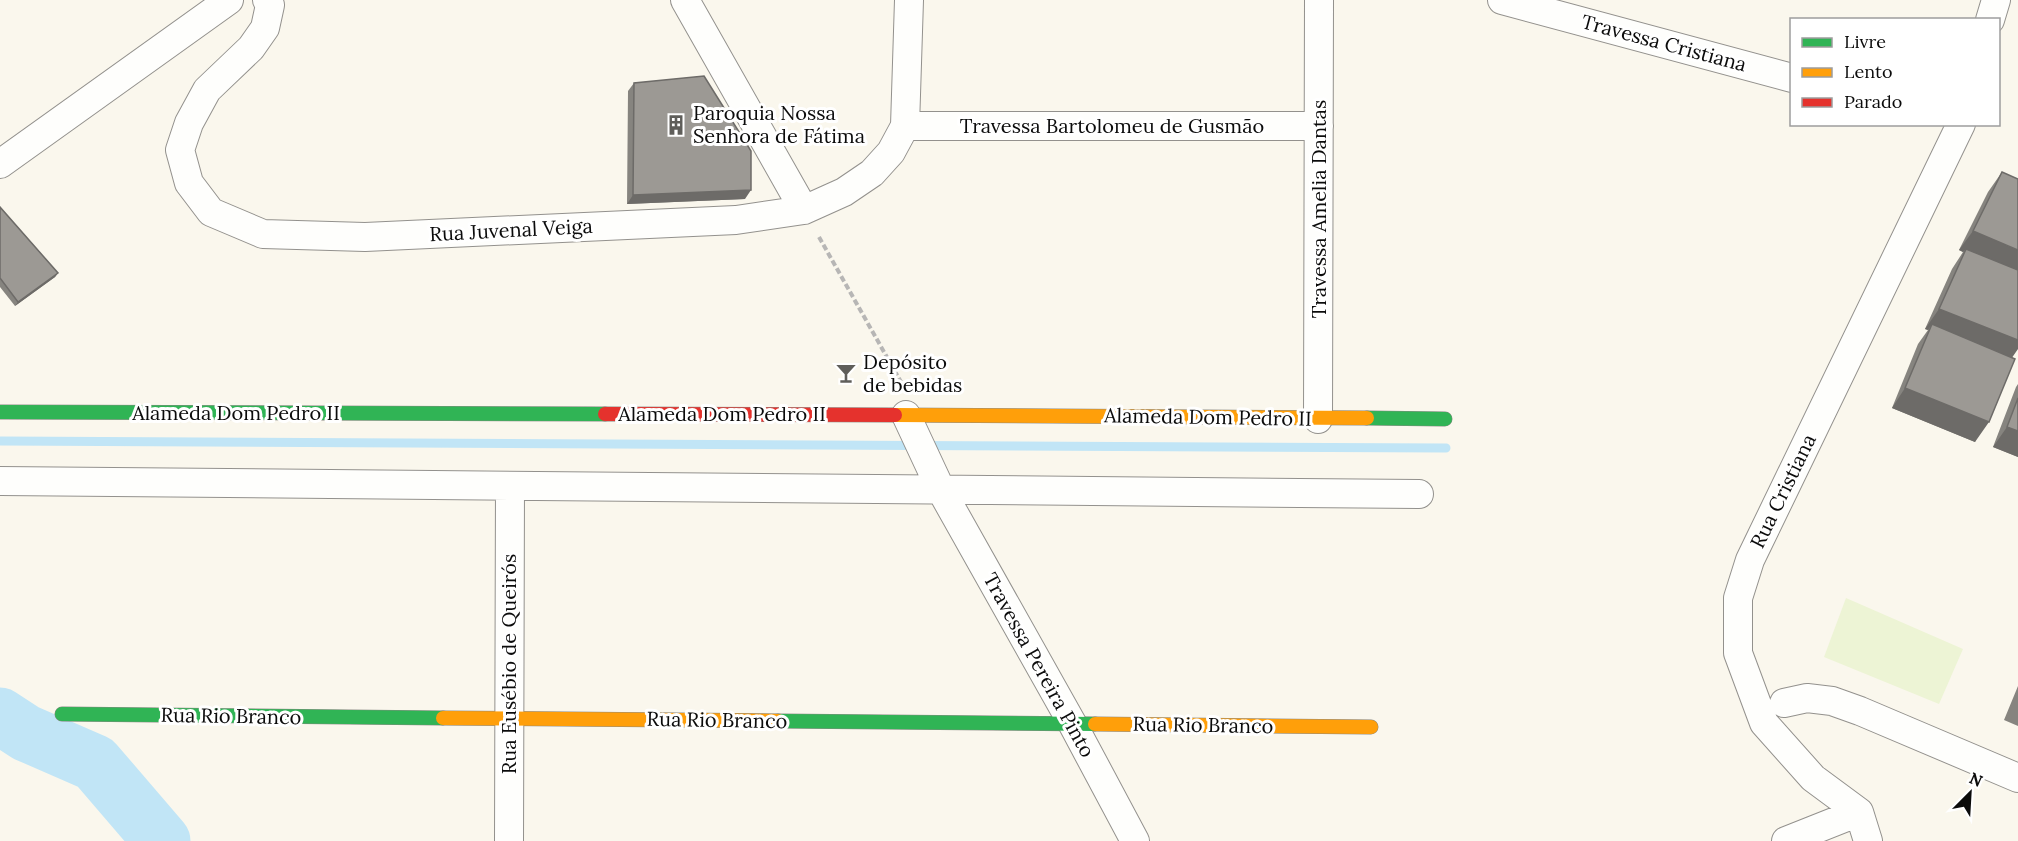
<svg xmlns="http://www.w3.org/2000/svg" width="2018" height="841" font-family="Lora,serif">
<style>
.pitch{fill:#edf4d5}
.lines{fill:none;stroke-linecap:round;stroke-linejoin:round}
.stream{stroke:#c1e5f6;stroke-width:9}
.river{stroke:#c1e5f6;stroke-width:57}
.street-casing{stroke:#93918d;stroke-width:30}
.fast-casing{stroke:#898883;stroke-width:15}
.slow-casing{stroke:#898883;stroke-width:15}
.jam-casing{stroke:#898883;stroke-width:15}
.path{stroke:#b7b6b5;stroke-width:4;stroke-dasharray:6 3;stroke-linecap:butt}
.street{stroke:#fefefc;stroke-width:28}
.fast{stroke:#30b455;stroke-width:14}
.slow{stroke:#ff9f0a;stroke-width:14}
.jam{stroke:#e5322d;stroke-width:14}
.wall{fill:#86847f}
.shaded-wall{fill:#6d6b68}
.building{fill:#9c9994;stroke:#6d6b68;stroke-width:1.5}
.labels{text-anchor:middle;stroke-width:6;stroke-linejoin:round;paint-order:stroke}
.street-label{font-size:20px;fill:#0b0b0b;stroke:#fff}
.poi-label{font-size:20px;fill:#0b0b0b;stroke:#fff;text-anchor:start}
</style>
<rect width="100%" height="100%" fill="#faf7ed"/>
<!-- pitch -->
<path class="pitch" d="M1846,598L1963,649L1939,704L1824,657Z"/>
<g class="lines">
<!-- stream -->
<path class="stream" d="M0,441L1446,448"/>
<!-- river -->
<path class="river" d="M0,716L26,733L95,763L162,841"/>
<!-- street casing -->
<g class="street-casing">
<path id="street" d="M267,0L270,5L265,28L251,48L207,90L189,123L180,150L189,183L211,212L263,234L365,237L736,220L804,210L844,192L872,173L891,152L905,126L909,0
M685,0L804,210
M1502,0L1792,78
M1990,20L1996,0
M905,126H1319
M0,164L229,0
M906,415L941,490L1072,723L1135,841
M1318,419L1319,0
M0,481L1419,494
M1784,703L1807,698L1832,701L1860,711L2018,778
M509,841L510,486
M1786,841L1859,812
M1868,841L1859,812L1813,778L1764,723L1738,653V598L1750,560L1961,124"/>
</g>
<!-- fast casing -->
<g class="fast-casing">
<path id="fast" d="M0,412L605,414
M1367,418L1445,419
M62,714L443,718
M778,721L1095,724"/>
</g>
<!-- slow casing -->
<g class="slow-casing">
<path id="slow" d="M895,415L1367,418
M443,718L778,721
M1095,724L1371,727"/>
</g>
<!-- jam casing -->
<g class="jam-casing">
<path id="jam" d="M605,414L895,415"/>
</g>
<!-- path -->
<path class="path" d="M819,237L901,382"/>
<!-- street -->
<use href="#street" class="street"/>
<!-- fast -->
<use href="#fast" class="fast"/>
<!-- slow -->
<use href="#slow" class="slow"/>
<!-- jam -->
<use href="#jam" class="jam"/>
</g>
<!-- wall -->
<path class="wall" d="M634,83L745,199L627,204L628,91Z
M2002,172L2012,358L1975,442L1892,408L1918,344L1928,330L1925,329L1952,269L1963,252L1959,250L1988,192Z
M0,207L58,273L55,277L15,306L0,287Z
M2018,384V457L1993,447L2016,387Z
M2018,686V726L2004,720Z"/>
<!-- shaded-wall -->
<path class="shaded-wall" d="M751,190L745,199L627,204L633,195Z
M1973,231L2018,250V276L1966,249L1963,252L1959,250Z
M58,273L55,277L15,306L18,302Z
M1939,309L2018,340V349L2009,362L1932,324L1928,330L1925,329Z
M1905,388L1989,422L1975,442L1892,408Z
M2007,427L2018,431V457L1993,447Z"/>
<!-- building -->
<path class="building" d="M704,76L751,151V190L633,195L634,83Z
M2002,172L2018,179V250L1973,231Z
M0,207L58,273L18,302L0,278Z
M1966,249L2018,270V340L1939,309Z
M1932,324L2015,359L1989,422L1905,388Z
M2018,398V431L2007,427Z"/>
<!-- icons -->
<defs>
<g id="building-bare" transform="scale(1.62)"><path d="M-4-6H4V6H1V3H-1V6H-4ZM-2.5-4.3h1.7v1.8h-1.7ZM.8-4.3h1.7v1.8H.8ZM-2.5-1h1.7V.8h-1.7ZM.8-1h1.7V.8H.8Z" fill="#5f5e5a" stroke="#fff" stroke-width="2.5" paint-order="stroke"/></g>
<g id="bar-bare" transform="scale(1.62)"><path d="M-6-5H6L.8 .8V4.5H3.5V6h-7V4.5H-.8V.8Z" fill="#5f5e5a" stroke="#fff" stroke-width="2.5" paint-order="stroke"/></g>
</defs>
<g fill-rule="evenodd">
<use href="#building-bare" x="676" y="125"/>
<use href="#bar-bare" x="846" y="373"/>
</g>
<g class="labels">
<!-- street labels -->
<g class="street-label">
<text transform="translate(1664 43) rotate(15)" y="7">Travessa Cristiana</text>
<text x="1112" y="133">Travessa Bartolomeu de Gusmão</text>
<text transform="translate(1319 209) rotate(-90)" y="7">Travessa Amelia Dantas</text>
<text transform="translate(511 230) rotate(-3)" y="7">Rua Juvenal Veiga</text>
<text x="236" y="420">Alameda Dom Pedro II</text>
<text x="722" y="421">Alameda Dom Pedro II</text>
<text transform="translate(1208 417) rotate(1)" y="7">Alameda Dom Pedro II</text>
<text transform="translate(1783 491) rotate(-64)" y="7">Rua Cristiana</text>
<text transform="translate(509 664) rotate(-90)" y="7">Rua Eusébio de Queirós</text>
<text transform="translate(1039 665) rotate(61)" y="7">Travessa Pereira Pinto</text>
<text transform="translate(231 716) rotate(1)" y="7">Rua Rio Branco</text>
<text transform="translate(717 720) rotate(1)" y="7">Rua Rio Branco</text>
<text transform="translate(1203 725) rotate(1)" y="7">Rua Rio Branco</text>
</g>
<!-- poi labels -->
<g class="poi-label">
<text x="693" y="120">Paroquia Nossa<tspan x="693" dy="23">Senhora de Fátima</tspan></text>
<text x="863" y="369">Depósito<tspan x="863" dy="23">de bebidas</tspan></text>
</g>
</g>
<!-- legend -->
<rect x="1790" y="18" width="210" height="108" fill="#ffffff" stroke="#9d9d9d" stroke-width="1.5"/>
<rect x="1802" y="38" width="30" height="9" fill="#30b455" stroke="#9d9d9d" stroke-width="1.5"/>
<text x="1844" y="48" font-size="18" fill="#0b0b0b">Livre</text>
<rect x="1802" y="68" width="30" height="9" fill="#ff9f0a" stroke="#9d9d9d" stroke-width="1.5"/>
<text x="1844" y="78" font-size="18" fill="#0b0b0b">Lento</text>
<rect x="1802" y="98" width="30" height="9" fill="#e5322d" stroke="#9d9d9d" stroke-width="1.5"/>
<text x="1844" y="108" font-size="18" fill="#0b0b0b">Parado</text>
<!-- north arrow -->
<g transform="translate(1970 793) rotate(24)" stroke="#ffffff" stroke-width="4.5" paint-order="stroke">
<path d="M0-4.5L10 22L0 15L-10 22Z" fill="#0b0b0b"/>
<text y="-9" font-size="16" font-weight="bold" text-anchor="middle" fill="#0b0b0b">N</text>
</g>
</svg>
